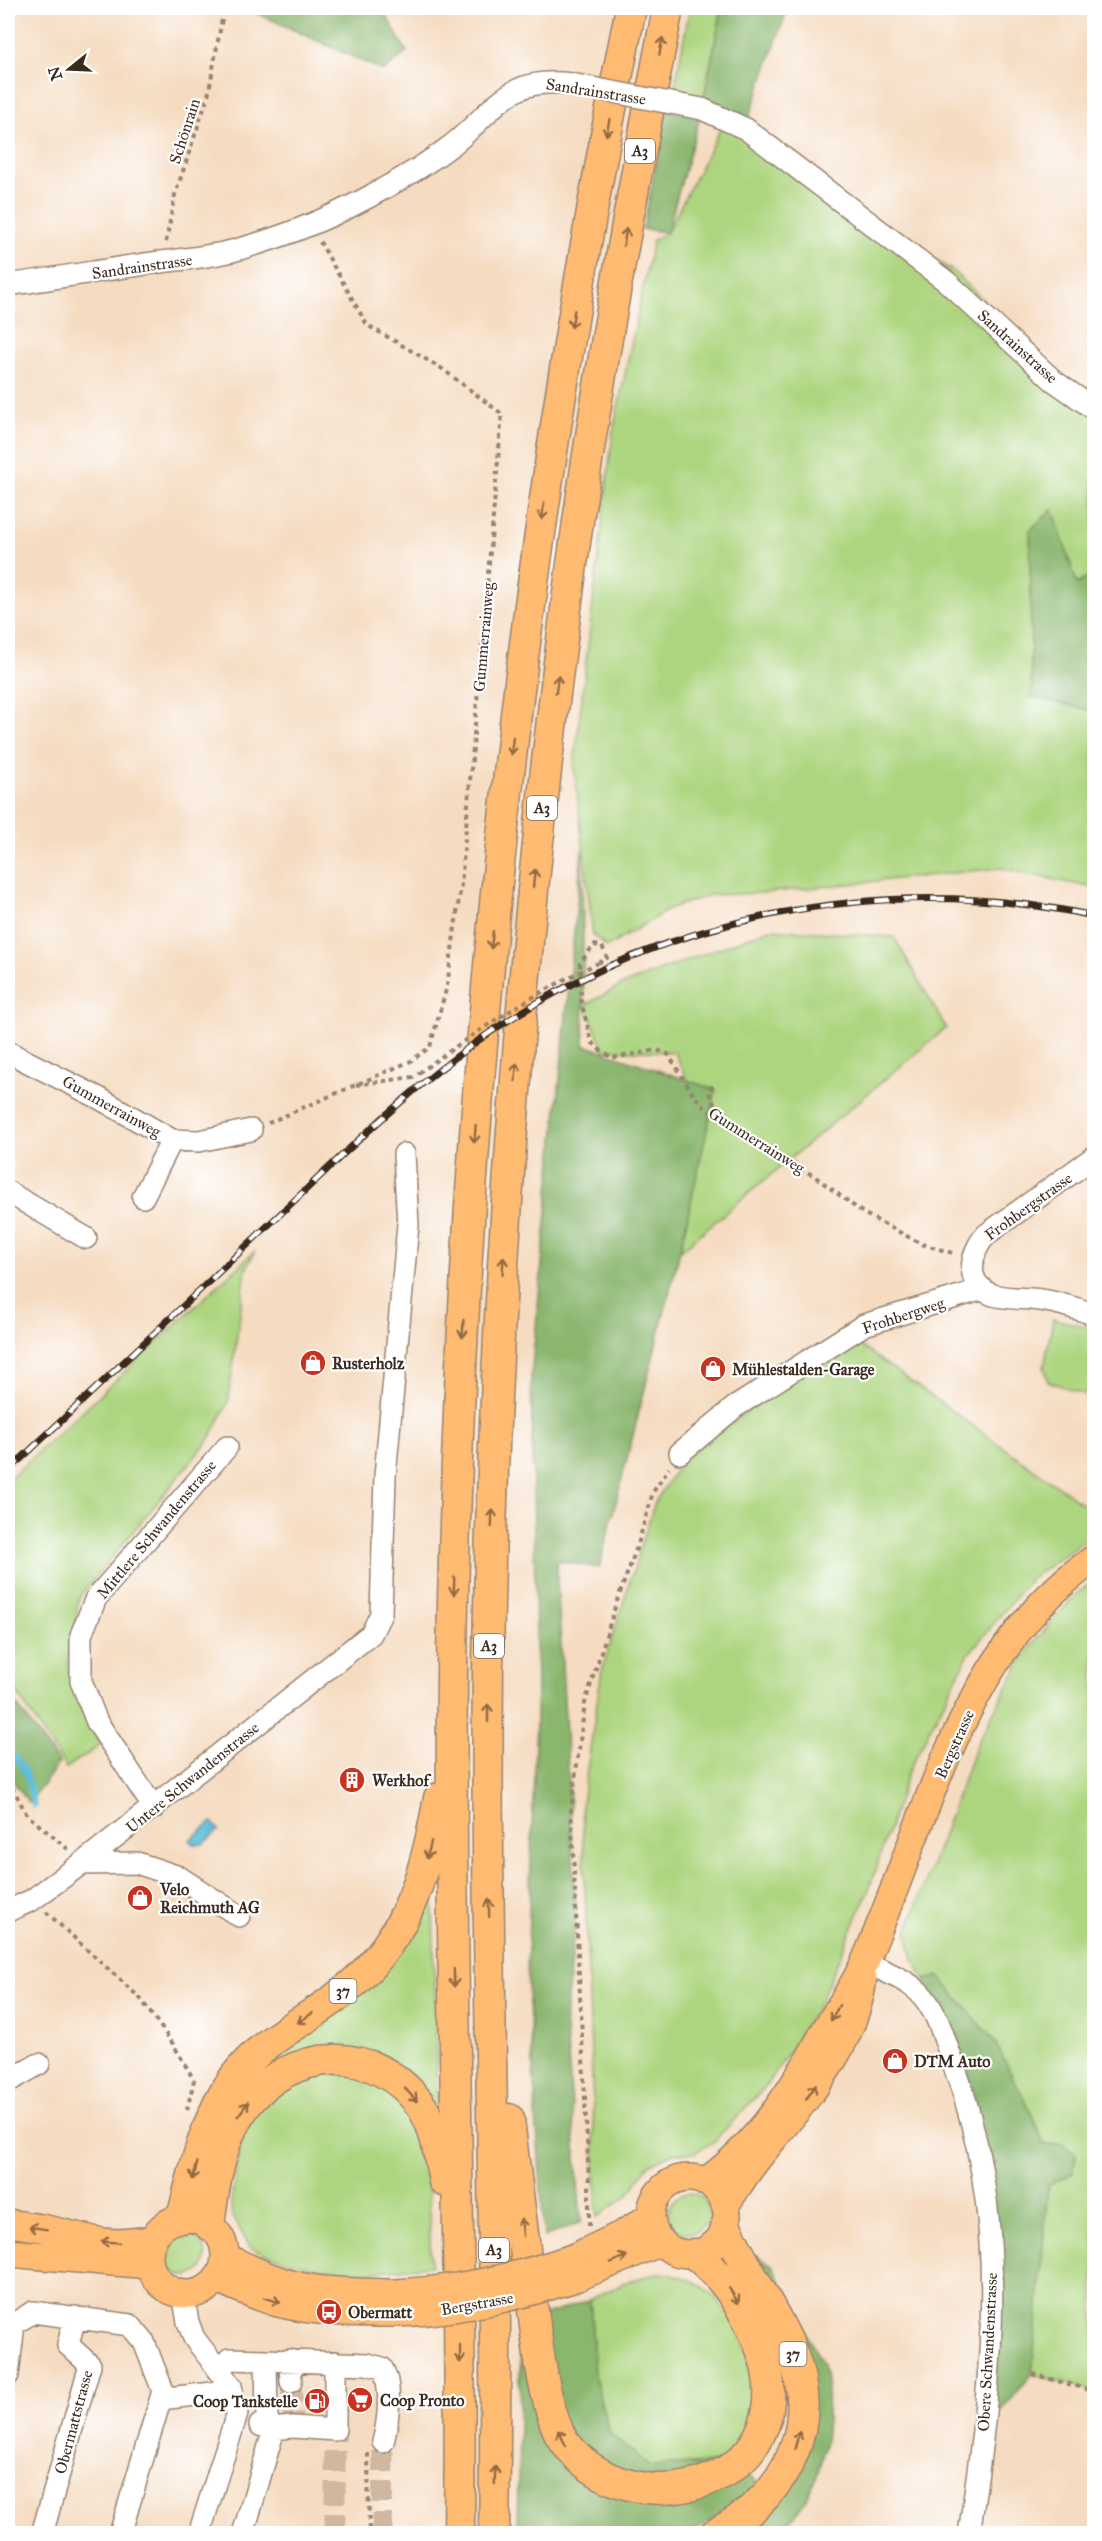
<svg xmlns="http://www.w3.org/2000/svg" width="1102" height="2541" font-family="'IM FELL Great Primer',serif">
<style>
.green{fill:#add580;stroke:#74804f;stroke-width:1.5}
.forest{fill:#8ab66e;stroke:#627046;stroke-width:1.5}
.water{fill:#5cbcda;stroke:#4c737c;stroke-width:1.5}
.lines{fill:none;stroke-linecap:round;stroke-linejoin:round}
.stream{stroke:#5cbcda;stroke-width:6}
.minor-tunnel{stroke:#d0b8a0;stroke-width:21;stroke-dasharray:21 10;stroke-linecap:butt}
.minor-casing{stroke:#988370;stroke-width:24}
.major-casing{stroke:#988370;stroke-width:30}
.highway-casing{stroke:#988370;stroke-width:33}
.path{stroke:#988370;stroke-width:4;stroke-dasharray:4.5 4.5;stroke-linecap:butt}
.minor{stroke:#fff;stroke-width:21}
.major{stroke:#ffbb71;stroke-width:27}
.highway{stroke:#ffbb71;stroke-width:30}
.rail-casing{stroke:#3b2a1e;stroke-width:7}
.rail{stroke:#fff;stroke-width:4.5;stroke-dasharray:14;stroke-linecap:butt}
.minor-bridge-casing{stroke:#988370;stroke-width:24;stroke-linecap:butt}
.major-bridge-casing{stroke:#988370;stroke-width:30;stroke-linecap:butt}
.path-bridge{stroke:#988370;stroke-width:4;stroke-dasharray:4.5 4.5;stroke-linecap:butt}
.minor-bridge{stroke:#fff;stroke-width:21}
.major-bridge{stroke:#ffbb71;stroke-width:27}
.oneway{stroke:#936b43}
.labels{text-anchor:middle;stroke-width:4.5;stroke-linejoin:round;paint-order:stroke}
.shield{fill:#fff;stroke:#766a62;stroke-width:1.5}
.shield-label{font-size:15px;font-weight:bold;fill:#3b2a1e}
.street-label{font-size:16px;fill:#3b2a1e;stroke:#fff}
.poi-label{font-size:16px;font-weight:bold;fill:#3b2a1e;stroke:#fff;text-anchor:start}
</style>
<rect width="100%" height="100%" fill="#fff"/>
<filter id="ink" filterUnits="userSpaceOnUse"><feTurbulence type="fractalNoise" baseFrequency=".0167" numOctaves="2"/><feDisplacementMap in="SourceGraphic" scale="12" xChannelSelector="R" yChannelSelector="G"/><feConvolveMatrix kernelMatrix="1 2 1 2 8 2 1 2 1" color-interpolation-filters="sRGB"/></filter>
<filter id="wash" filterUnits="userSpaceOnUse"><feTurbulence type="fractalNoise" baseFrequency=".008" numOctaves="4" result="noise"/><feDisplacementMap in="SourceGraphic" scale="24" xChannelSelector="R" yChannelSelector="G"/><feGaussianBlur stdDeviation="1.35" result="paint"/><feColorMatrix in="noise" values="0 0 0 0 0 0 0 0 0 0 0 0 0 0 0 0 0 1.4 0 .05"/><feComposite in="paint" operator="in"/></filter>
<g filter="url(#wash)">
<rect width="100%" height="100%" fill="#f5dcc1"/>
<!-- green -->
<path class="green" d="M690,8H722L703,101L673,95Z
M724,122L953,271L1094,407V888L1000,868L763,893L710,895L671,908L607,947L593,935L574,766L613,432L653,240L667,232Z
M770,929L894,937L946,1028L680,1251L701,1107L674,1052L604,1050L585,1005L624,984Z
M255,1251L246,1269L228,1403L209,1440L79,1597L68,1665L81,1710L101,1745L66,1768L8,1679V1480Z
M1053,1319L1094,1328V1398L1048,1381L1044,1367Z
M848,1337L1094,1512V1534L1030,1579L968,1655L907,1774L868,1892L819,2004L768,2084L713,2142L694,2153H673L648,2165L629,2194L597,2217L582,1803L602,1670L655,1502L683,1459Z
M1094,1581V2391L1032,2374L1048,2185L1073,2173L1062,2144L1044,2145L1034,2119L939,1976L925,1980L913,1959L907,1932L976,1746L1025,1653L1076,1594Z
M429,1895L433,1899L437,2110L427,2158L431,2266L367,2272L308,2266L263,2254L250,2247L232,2216L231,2203L240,2143L232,2097Z
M669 2213a20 20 0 1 1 40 0a20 20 0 1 1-40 0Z
M166 2256a20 20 0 1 1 40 0a20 20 0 1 1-40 0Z
M658,2273C672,2274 684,2276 697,2283C729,2300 758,2363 754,2399C753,2409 750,2420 747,2430C743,2442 730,2453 722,2463L649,2466L610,2434L595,2377L590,2300L623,2283Z"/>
<!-- forest -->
<path class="forest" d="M246,8H382L407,52L384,71Z
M722,8H788L747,123L703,101Z
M667,110L700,117L667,232L643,229Z
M1053,509L1077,584L1094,573V711L1031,697L1030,530Z
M582,850L584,1045L716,1090L680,1251L599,1568L556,1560L576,1910L565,2018L581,2222L544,2237L527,1972L537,1690L531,1378Z
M8,1693L59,1763L29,1803L8,1774Z
M939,1976L995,2042L1034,2119L1044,2145L1062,2144L1076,2154L1073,2173L1048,2185L1032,2374L992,2423L989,2154L964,2057L925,1980Z
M756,2255L772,2265L823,2365C832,2403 827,2462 808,2496C801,2509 790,2521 781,2533L739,2534L809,2438Z
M590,2300L595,2377L610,2434L650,2466L722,2463L759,2483L729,2510L691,2533L517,2534L521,2323Z"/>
<!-- water -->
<path class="water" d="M212,1822L219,1830L203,1844H193L190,1840Z"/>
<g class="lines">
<!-- stream -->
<path class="stream" d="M8,1752C25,1761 30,1788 34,1806"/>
</g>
</g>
<g filter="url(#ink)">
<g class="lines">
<!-- minor-tunnel -->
<path class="minor-tunnel" d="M291,2382L293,2418
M335,2534V2430
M382,2534L383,2442"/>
<!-- minor casing -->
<g class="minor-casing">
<path id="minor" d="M702,109L746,129L947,282L1054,381L1094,409
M8,285C58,278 109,269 160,262C185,259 208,257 232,251C285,237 336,216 383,189C407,176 431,161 452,145C497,109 506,76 571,84
M8,1052L97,1097L172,1140L199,1141L251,1130
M1094,1157L987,1234C970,1252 963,1285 993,1295C1008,1299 1025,1298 1040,1300C1058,1302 1077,1309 1094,1314
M8,1192L86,1238
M143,1197L172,1140
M680,1453L735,1407L864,1325L983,1289
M154,1808L97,1722L81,1681V1635L96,1598L227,1447
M81,1864L137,1863L179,1877L239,1916
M8,1911L32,1900L81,1864L371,1634L381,1614L385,1476L408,1225L404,1154
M865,1962C883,1971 906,1979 920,1993C938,2012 944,2039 953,2063C1011,2218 993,2374 969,2534
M9,2081L39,2064
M183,2294L188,2322L194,2338L231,2386L237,2414L199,2534
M266,2360L367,2364L382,2368C393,2385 388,2423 383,2442
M290,2360L291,2382
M218,2371L229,2359L266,2360L267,2418L272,2429V2436L243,2534
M8,2375L14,2324L33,2312L130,2325L144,2342L163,2391L169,2398L212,2393L231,2386
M260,2425L272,2429L293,2427L335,2430V2362
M42,2534L90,2365L68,2345L75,2317
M120,2534L163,2391"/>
</g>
<!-- major casing -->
<g class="major-casing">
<path id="major" d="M651 2216a38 38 0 1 1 76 0a38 38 0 1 1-76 0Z
M705,2182C757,2145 793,2090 823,2034C837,2010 855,1985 866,1959C926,1822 963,1647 1094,1559
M725,2205C734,2193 742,2179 751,2167C795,2109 854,2054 863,1978
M149 2256a38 38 0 1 1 76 0a38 38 0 1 1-76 0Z
M8,2223L42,2228L102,2242L119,2243L153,2240
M8,2253L150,2265
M225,2257C243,2265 262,2275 281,2281C318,2293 357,2292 396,2293
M575,2257L623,2234L651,2216
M578,2277L661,2242
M217,2279C237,2287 257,2297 278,2303C317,2313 357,2313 398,2313"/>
</g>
<!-- highway casing -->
<g class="highway-casing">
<path id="highway" d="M509,2119C516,2180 524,2241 532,2303C538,2346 542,2395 560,2435C626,2541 829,2483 752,2328C737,2299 721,2274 694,2254
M182,2218C194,2171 205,2118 234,2078C260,2042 300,2024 334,1999C405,1947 424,1880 439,1798
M209,2225C214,2186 220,2140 244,2108C289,2046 377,2042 422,2107C436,2129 439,2156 444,2181
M459,2534C463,2223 447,1913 453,1602C464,1067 524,532 631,8
M494,2534C500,2210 481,1887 490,1564C499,1237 525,910 569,586C595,392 631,199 668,8
M715,2534C787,2495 823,2427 790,2347C772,2305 744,2268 726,2226"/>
</g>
<!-- path -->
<path class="path" d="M166,242L175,195L208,96L224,8
M598,963L607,958L602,946L594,945L580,963L581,1000L591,1041L600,1050L612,1058L657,1050L668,1054L695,1097L706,1109L817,1178L863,1213L922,1244L956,1254
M356,1085L413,1077L419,1073
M713,1086L708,1091L721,1119
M268,1123L411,1061L430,1047L447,986L461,884L502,414L441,368L367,325L320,242
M8,1779L27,1815L69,1850
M46,1912L140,1998L173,2044L194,2080L187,2110
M589,2226V2181L571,1810L585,1703L617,1601L638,1544L653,1492L669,1468
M1032,2374L1094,2391
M368,2453L369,2534"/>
<!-- minor -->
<use href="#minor" class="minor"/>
<!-- major -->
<use href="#major" class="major"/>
<!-- highway -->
<use href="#highway" class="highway"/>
<!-- rail casing -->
<g class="rail-casing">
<path id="rail" d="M8,1471C92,1392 177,1312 261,1232C332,1166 400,1096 479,1040C656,915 883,871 1094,916"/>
</g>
<!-- rail -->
<use href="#rail" class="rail"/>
<!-- minor-bridge casing -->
<g class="minor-bridge-casing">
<path id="minor-bridge" d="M571,84L702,109"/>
</g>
<!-- major-bridge casing -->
<g class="major-bridge-casing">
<path id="major-bridge" d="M396,2293C459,2290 516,2278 575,2257
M398,2313C460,2311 519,2297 578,2277"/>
</g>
<!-- path-bridge -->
<path class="path-bridge" d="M419,1073C476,1031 534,993 598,963"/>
<!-- minor-bridge -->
<use href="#minor-bridge" class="minor-bridge"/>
<!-- major-bridge -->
<use href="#major-bridge" class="major-bridge"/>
</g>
<!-- one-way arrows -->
<defs><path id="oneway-shaft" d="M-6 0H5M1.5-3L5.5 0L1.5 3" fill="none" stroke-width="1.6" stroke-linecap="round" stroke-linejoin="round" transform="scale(1.5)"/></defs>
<g class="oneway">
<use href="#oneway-shaft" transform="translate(661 46) rotate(-79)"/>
<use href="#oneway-shaft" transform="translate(608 127) rotate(101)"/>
<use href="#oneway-shaft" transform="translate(625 237) rotate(-80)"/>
<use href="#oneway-shaft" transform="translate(573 319) rotate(99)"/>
<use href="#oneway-shaft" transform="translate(543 511) rotate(98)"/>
<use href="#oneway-shaft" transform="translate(557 684) rotate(-83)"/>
<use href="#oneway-shaft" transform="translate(512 746) rotate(96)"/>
<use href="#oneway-shaft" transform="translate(534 878) rotate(-84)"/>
<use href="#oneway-shaft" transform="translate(492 940) rotate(96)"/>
<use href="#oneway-shaft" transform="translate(516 1072) rotate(-86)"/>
<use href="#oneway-shaft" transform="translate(475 1134) rotate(94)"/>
<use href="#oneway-shaft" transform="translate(503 1266) rotate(-87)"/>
<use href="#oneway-shaft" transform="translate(463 1329) rotate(93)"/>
<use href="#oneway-shaft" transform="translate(492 1518) rotate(-88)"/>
<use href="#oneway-shaft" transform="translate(454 1586) rotate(92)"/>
<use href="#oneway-shaft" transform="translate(488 1713) rotate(-90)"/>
<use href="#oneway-shaft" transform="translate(429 1850) rotate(104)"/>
<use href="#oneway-shaft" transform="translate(489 1908) rotate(-91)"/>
<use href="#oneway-shaft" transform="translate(454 1978) rotate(89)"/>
<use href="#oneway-shaft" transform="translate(835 2013) rotate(118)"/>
<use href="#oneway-shaft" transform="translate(305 2018) rotate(146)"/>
<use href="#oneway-shaft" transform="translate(811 2092) rotate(-56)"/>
<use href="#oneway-shaft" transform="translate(411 2095) rotate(47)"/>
<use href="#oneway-shaft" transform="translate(243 2109) rotate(-54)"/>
<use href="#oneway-shaft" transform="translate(195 2171) rotate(106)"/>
<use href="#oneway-shaft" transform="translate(522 2227) rotate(-97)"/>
<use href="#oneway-shaft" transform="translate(38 2228) rotate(-171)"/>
<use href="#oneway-shaft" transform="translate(110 2242) rotate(-176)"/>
<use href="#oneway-shaft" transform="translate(619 2259) rotate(-24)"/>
<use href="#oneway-shaft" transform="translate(734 2296) rotate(58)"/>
<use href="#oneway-shaft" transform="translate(272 2300) rotate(18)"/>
<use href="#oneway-shaft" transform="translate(460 2354) rotate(90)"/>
<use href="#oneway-shaft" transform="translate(562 2438) rotate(-117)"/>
<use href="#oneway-shaft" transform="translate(797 2440) rotate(-76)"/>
<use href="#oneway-shaft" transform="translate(495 2475) rotate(-89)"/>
</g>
</g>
<!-- icons -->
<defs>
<g id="shop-disc" transform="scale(1.35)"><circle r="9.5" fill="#c8321e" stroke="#fff"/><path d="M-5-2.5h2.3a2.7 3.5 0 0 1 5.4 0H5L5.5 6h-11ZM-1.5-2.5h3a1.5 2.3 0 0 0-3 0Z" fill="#fff"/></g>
<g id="building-disc" transform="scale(1.35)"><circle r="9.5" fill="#c8321e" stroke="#fff"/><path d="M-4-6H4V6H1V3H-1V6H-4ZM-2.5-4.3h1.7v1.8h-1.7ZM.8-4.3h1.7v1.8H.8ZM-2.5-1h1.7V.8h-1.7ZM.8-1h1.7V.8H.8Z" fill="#fff"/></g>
<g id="bus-disc" transform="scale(1.35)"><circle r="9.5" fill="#c8321e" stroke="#fff"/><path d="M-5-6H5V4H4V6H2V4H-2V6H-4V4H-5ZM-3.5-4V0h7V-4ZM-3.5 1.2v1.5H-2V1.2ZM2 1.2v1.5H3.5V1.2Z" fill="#fff"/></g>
<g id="supermarket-disc" transform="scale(1.35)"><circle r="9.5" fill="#c8321e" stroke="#fff"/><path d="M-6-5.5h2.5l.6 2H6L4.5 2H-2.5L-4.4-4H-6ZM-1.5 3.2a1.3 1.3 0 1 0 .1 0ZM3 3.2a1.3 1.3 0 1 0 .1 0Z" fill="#fff"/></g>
<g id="fuel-disc" transform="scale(1.35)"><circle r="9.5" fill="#c8321e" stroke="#fff"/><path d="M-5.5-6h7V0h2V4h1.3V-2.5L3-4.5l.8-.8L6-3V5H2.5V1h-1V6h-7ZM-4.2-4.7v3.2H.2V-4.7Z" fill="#fff"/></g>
</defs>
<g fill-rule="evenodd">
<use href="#shop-disc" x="313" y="1363"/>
<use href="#shop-disc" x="713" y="1369"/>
<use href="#building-disc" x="352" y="1780"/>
<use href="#shop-disc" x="140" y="1898"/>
<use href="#shop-disc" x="895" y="2061"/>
<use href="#bus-disc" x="329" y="2312"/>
<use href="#supermarket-disc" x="360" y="2400"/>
<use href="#fuel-disc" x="317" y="2401"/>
</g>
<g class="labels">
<!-- shield labels -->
<g class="shield">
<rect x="625" y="139" width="30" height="24" rx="4.5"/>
<rect x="527" y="796" width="30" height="24" rx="4.5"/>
<rect x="474" y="1634" width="30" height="24" rx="4.5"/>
<rect x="329.5" y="1979" width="27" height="24" rx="4.5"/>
<rect x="479" y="2238" width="30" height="24" rx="4.5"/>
<rect x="779.5" y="2342" width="27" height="24" rx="4.5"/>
</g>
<g class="shield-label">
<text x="640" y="156">A3</text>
<text x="542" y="813">A3</text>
<text x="489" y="1651">A3</text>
<text x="343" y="1996">37</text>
<text x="494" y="2255">A3</text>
<text x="793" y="2359">37</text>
</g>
<!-- street labels -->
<g class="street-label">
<text transform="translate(596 91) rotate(9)" y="6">Sandrainstrasse</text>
<text transform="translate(184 131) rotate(-72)" y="6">Schönrain</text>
<text transform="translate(142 266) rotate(-8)" y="6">Sandrainstrasse</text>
<text transform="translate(1018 346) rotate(42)" y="6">Sandrainstrasse</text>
<text transform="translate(483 637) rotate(-85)" y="6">Gummerrainweg</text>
<text transform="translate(112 1106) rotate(29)" y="6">Gummerrainweg</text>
<text transform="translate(757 1140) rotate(32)" y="6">Gummerrainweg</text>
<text transform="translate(1028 1206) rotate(-36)" y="6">Frohbergstrasse</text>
<text transform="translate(903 1315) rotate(-18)" y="6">Frohbergweg</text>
<text transform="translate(156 1529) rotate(-50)" y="6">Mittlere Schwandenstrasse</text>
<text transform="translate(954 1744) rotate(-66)" y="6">Bergstrasse</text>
<text transform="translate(192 1777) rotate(-39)" y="6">Untere Schwandenstrasse</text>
<text transform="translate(477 2303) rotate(-10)" y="6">Bergstrasse</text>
<text transform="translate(987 2352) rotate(-87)" y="6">Obere Schwandenstrasse</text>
<text transform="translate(73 2422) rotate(-75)" y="6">Obermattstrasse</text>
</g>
<!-- poi labels -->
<g class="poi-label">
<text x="332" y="1369">Rusterholz</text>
<text x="732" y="1375">Mühlestalden-Garage</text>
<text x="372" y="1786">Werkhof</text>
<text x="160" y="1895">Velo<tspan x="160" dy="18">Reichmuth AG</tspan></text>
<text x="914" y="2067">DTM Auto</text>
<text x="348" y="2318">Obermatt</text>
<text x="380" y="2406">Coop Pronto</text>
<text x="298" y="2407" text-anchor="end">Coop Tankstelle</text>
</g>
</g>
<!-- margin -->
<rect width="1102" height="2541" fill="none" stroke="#fff" stroke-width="30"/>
<!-- north arrow -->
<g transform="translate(69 69) rotate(252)" stroke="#ffffff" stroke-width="4.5" paint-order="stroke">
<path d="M0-4.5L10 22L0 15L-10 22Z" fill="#3b2a1e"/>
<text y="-9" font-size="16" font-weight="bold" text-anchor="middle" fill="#3b2a1e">N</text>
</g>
</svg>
